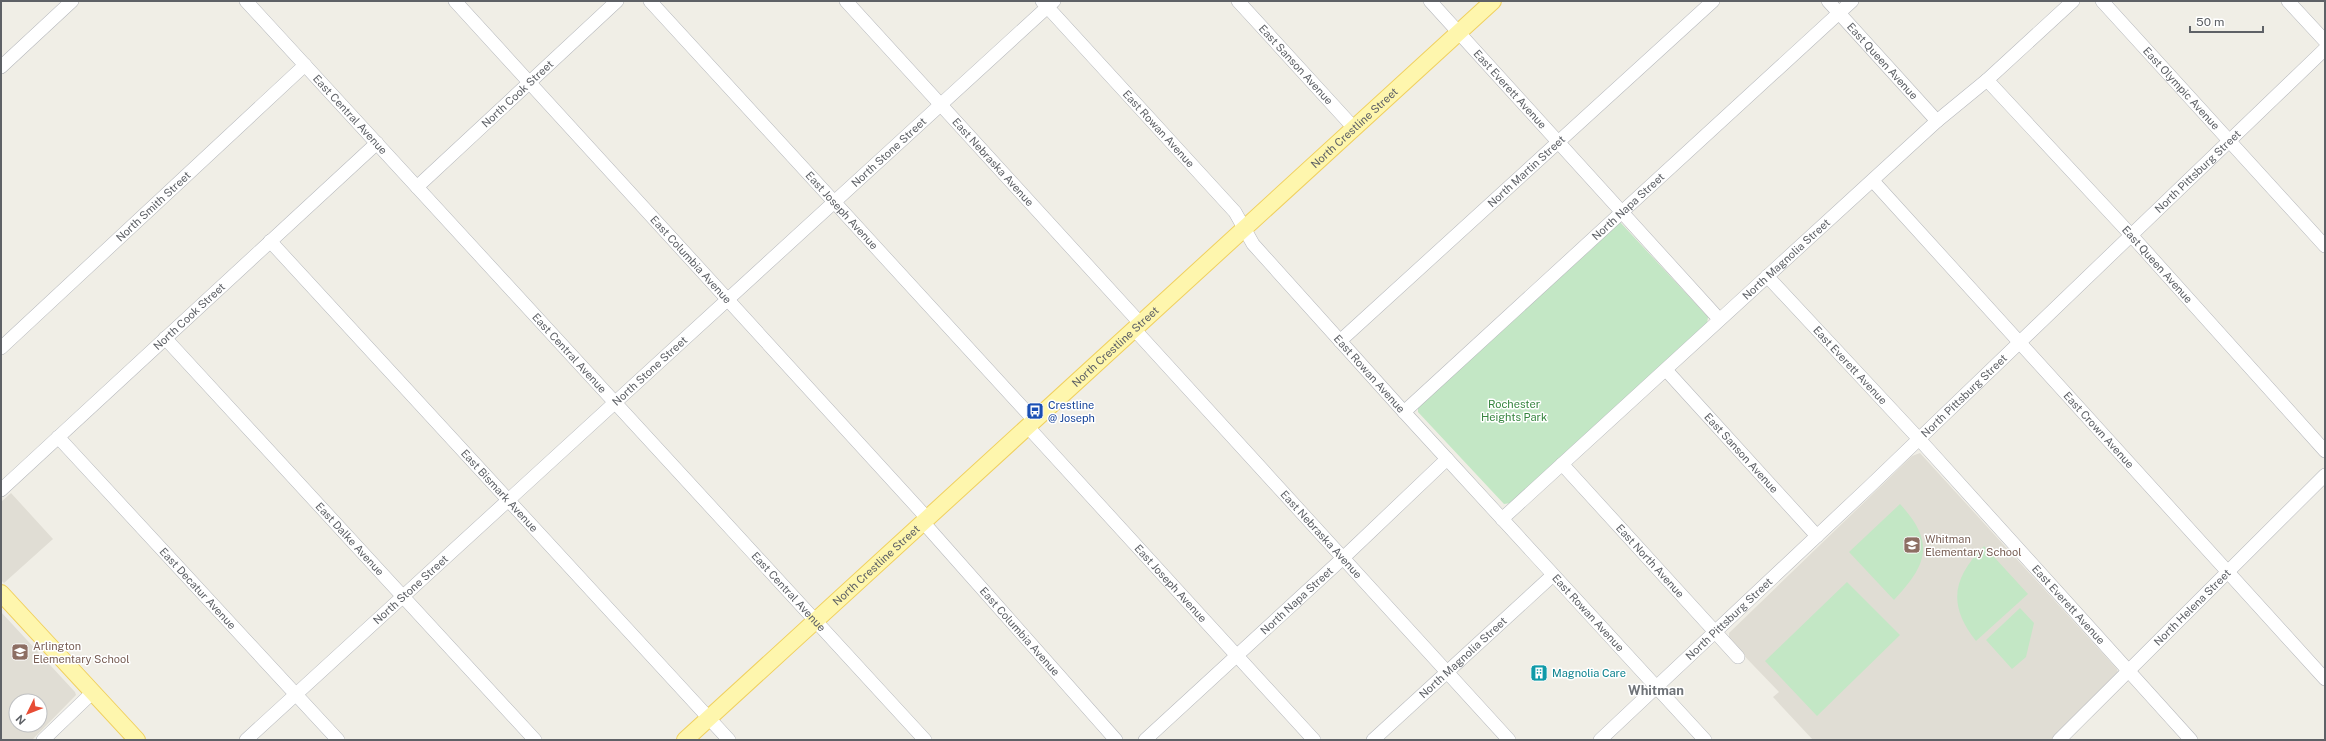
<svg xmlns="http://www.w3.org/2000/svg" width="2326" height="741" font-family="'Public Sans',sans-serif">
<style>
.education{fill:#e0ddd4;fill-rule:evenodd}
.green{fill:#c3e7c5}
.lines{fill:none;stroke-linecap:round;stroke-linejoin:round}
.minor-casing{stroke:#b6b8bd;stroke-width:14}
.major-casing{stroke:#f0d05f;stroke-width:18}
.minor{stroke:#fff;stroke-width:13}
.major{stroke:#fef6ad;stroke-width:16}
.labels{text-anchor:middle;stroke-width:3;stroke-linejoin:round;paint-order:stroke}
.street-label{font-size:11px;fill:#5e6166;stroke:#fff}
.park-label{font-size:11px;fill:#36853f;stroke:#fff}
.transit-label{font-size:11px;fill:#164399;stroke:#fff;text-anchor:start}
.education-label{font-size:11px;fill:#785e54;stroke:#fff;text-anchor:start}
.culture-label{font-size:11px;fill:#0d838f;stroke:#fff;text-anchor:start}
.quarter-label{font-size:13px;font-weight:bold;fill:#6f7378;stroke:#fff}
</style>
<rect width="100%" height="100%" fill="#f0eee6"/>
<!-- education -->
<path class="education" d="M1920,453L2117,669L2118,673L2054,740H1813L1773,697L1779,692L1729,640V633L1912,456Z
M11,493L53,539L4,583L1,580V502Z
M1,612L75,692L76,695L32,740H1ZM16,701H40V725H16Z"/>
<!-- green -->
<path class="green" d="M1620,222L1708,317L1707,324L1511,503L1504,504L1418,412V407L1594,247L1606,232Z
M1900,504C1935,542 1928,564 1894,600L1849,552Z
M1984,546L2028,594L1976,641C1947,604 1953,578 1984,546Z
M1847,582L1900,635L1817,716L1765,661Z
M2020,608L2034,623L2026,657L2012,669L1986,640Z"/>
<g class="lines">
<!-- minor casing -->
<g class="minor-casing">
<g id="minor">
<path id="s1" d="M246,1L925,740"/>
<path id="s2" d="M455,1L927,518"/>
<path id="s3" d="M650,1L1034,420"/>
<path id="s4" d="M846,1L1140,323"/>
<path id="s5" d="M1042,1L1235,212L1253,244L1404,412L1705,740"/>
<path id="s6" d="M1238,1L1354,128"/>
<path id="s7" d="M1430,1L1719,319"/>
<path id="s8" d="M1828,1L1937,121"/>
<path id="s9" d="M2102,1L2325,246"/>
<path d="M2288,1L2325,41"/>
<path d="M1,67L72,1"/>
<path id="s10" d="M1987,80L2131,235L2325,451"/>
<path id="s11" d="M1873,181L2325,679"/>
<path id="s12" d="M417,187L617,1"/>
<path id="s13" d="M270,241L729,740"/>
<path id="s14" d="M1767,276L1919,439L2191,740"/>
<path id="s15" d="M1134,329L1509,740"/>
<path id="s16" d="M165,338L535,740"/>
<path id="s17" d="M1340,341L1713,1"/>
<path id="s18" d="M1,348L305,65"/>
<path id="s19" d="M1666,370L1817,536"/>
<path id="s20" d="M1404,412L1852,1"/>
<path id="s21" d="M1027,426L1314,740"/>
<path id="s22" d="M58,437L338,740"/>
<path id="s23" d="M1562,464L1738,657"/>
<path id="s24" d="M1,490L377,143"/>
<path id="s25" d="M1502,519L1937,121L1987,80L2073,1"/>
<path id="s26" d="M923,522L1116,740"/>
<path d="M43,740L93,692"/>
<path id="s27" d="M246,740L1054,1"/>
<path id="s28" d="M1145,740L1343,558L1447,459"/>
<path id="s29" d="M1373,740L1553,575"/>
<path id="s30" d="M1600,740L1869,487L2325,49"/>
<path id="s31" d="M2059,740L2325,475"/>
</g>
</g>
<!-- major casing -->
<g class="major-casing">
<g id="major">
<path d="M1,593L137,740"/>
<path id="s32" d="M685,740L1493,1"/>
</g>
</g>
<!-- minor -->
<use href="#minor" class="minor"/>
<!-- major -->
<use href="#major" class="major"/>
</g>
<!-- icons -->
<defs>
<g id="bus-square" transform="scale(0.9)"><rect x="-9" y="-9" width="18" height="18" rx="4" fill="#1a4fb4" stroke="#fff"/><path d="M-5-6H5V4H4V6H2V4H-2V6H-4V4H-5ZM-3.5-4V0h7V-4ZM-3.5 1.2v1.5H-2V1.2ZM2 1.2v1.5H3.5V1.2Z" fill="#fff"/></g>
<g id="school-square" transform="scale(0.9)"><rect x="-9" y="-9" width="18" height="18" rx="4" fill="#8d6e63" stroke="#fff"/><path d="M0-5L7-2L0 1L-7-2ZM-4 1L0 2.5L4 1V4Q0 6-4 4Z" fill="#fff"/></g>
<g id="building-square" transform="scale(0.9)"><rect x="-9" y="-9" width="18" height="18" rx="4" fill="#0f9aa8" stroke="#fff"/><path d="M-4-6H4V6H1V3H-1V6H-4ZM-2.5-4.3h1.7v1.8h-1.7ZM.8-4.3h1.7v1.8H.8ZM-2.5-1h1.7V.8h-1.7ZM.8-1h1.7V.8H.8Z" fill="#fff"/></g>
</defs>
<g fill-rule="evenodd">
<use href="#bus-square" x="1035" y="411"/>
<use href="#school-square" x="1912" y="545"/>
<use href="#school-square" x="20" y="652"/>
<use href="#building-square" x="1539" y="673"/>
</g>
<g class="labels">
<!-- street labels -->
<g class="street-label">
<text dy="4" stroke="none"><textPath href="#s8" startOffset="81">East Queen Avenue</textPath></text>
<text dy="4" stroke="none"><textPath href="#s6" startOffset="86">East Sanson Avenue</textPath></text>
<text dy="4" stroke="none"><textPath href="#s9" startOffset="118">East Olympic Avenue</textPath></text>
<text dy="4" stroke="none"><textPath href="#s7" startOffset="119">East Everett Avenue</textPath></text>
<text dy="4" stroke="none"><textPath href="#s12" startOffset="137">North Cook Street</textPath></text>
<text dy="4" stroke="none"><textPath href="#s1" startOffset="154">East Central Avenue</textPath></text>
<text dy="4" stroke="none"><textPath href="#s32" startOffset="907">North Crestline Street</textPath></text>
<text dy="4" stroke="none"><textPath href="#s5" startOffset="173">East Rowan Avenue</textPath></text>
<text dy="4" stroke="none"><textPath href="#s27" startOffset="871">North Stone Street</textPath></text>
<text dy="4" stroke="none"><textPath href="#s4" startOffset="218">East Nebraska Avenue</textPath></text>
<text dy="4" stroke="none"><textPath href="#s17" startOffset="252">North Martin Street</textPath></text>
<text dy="4" stroke="none"><textPath href="#s30" startOffset="825">North Pittsburg Street</textPath></text>
<text dy="4" stroke="none"><textPath href="#s20" startOffset="304">North Napa Street</textPath></text>
<text dy="4" stroke="none"><textPath href="#s18" startOffset="208">North Smith Street</textPath></text>
<text dy="4" stroke="none"><textPath href="#s3" startOffset="284">East Joseph Avenue</textPath></text>
<text dy="4" stroke="none"><textPath href="#s25" startOffset="385">North Magnolia Street</textPath></text>
<text dy="4" stroke="none"><textPath href="#s2" startOffset="350">East Columbia Avenue</textPath></text>
<text dy="4" stroke="none"><textPath href="#s10" startOffset="251">East Queen Avenue</textPath></text>
<text dy="4" stroke="none"><textPath href="#s24" startOffset="256">North Cook Street</textPath></text>
<text dy="4" stroke="none"><textPath href="#s32" startOffset="583">North Crestline Street</textPath></text>
<text dy="4" stroke="none"><textPath href="#s1" startOffset="478">East Central Avenue</textPath></text>
<text dy="4" stroke="none"><textPath href="#s14" startOffset="122">East Everett Avenue</textPath></text>
<text dy="4" stroke="none"><textPath href="#s27" startOffset="547">North Stone Street</textPath></text>
<text dy="4" stroke="none"><textPath href="#s5" startOffset="497">East Rowan Avenue</textPath></text>
<text dy="4" stroke="none"><textPath href="#s30" startOffset="501">North Pittsburg Street</textPath></text>
<text dy="4" stroke="none"><textPath href="#s11" startOffset="336">East Crown Avenue</textPath></text>
<text dy="4" stroke="none"><textPath href="#s19" startOffset="112">East Sanson Avenue</textPath></text>
<text dy="4" stroke="none"><textPath href="#s13" startOffset="339">East Bismark Avenue</textPath></text>
<text dy="4" stroke="none"><textPath href="#s15" startOffset="278">East Nebraska Avenue</textPath></text>
<text dy="4" stroke="none"><textPath href="#s16" startOffset="273">East Dalke Avenue</textPath></text>
<text dy="4" stroke="none"><textPath href="#s23" startOffset="131">East North Avenue</textPath></text>
<text dy="4" stroke="none"><textPath href="#s32" startOffset="259">North Crestline Street</textPath></text>
<text dy="4" stroke="none"><textPath href="#s21" startOffset="213">East Joseph Avenue</textPath></text>
<text dy="4" stroke="none"><textPath href="#s22" startOffset="206">East Decatur Avenue</textPath></text>
<text dy="4" stroke="none"><textPath href="#s27" startOffset="223">North Stone Street</textPath></text>
<text dy="4" stroke="none"><textPath href="#s1" startOffset="802">East Central Avenue</textPath></text>
<text dy="4" stroke="none"><textPath href="#s28" startOffset="206">North Napa Street</textPath></text>
<text dy="4" stroke="none"><textPath href="#s14" startOffset="446">East Everett Avenue</textPath></text>
<text dy="4" stroke="none"><textPath href="#s31" startOffset="188">North Helena Street</textPath></text>
<text dy="4" stroke="none"><textPath href="#s5" startOffset="821">East Rowan Avenue</textPath></text>
<text dy="4" stroke="none"><textPath href="#s30" startOffset="177">North Pittsburg Street</textPath></text>
<text dy="4" stroke="none"><textPath href="#s26" startOffset="146">East Columbia Avenue</textPath></text>
<text dy="4" stroke="none"><textPath href="#s29" startOffset="122">North Magnolia Street</textPath></text>
</g>
<!-- park labels -->
<g class="park-label">
<text x="1514" y="408">Rochester<tspan x="1514" dy="13">Heights Park</tspan></text>
</g>
<!-- transit labels -->
<g class="transit-label">
<text x="1048" y="409">Crestline<tspan x="1048" dy="13">@ Joseph</tspan></text>
</g>
<!-- education labels -->
<g class="education-label">
<text x="1925" y="543">Whitman<tspan x="1925" dy="13">Elementary School</tspan></text>
<text x="33" y="650">Arlington<tspan x="33" dy="13">Elementary School</tspan></text>
</g>
<!-- culture labels -->
<g class="culture-label">
<text x="1552" y="677">Magnolia Care</text>
</g>
<!-- quarter labels -->
<g class="quarter-label">
<text x="1656" y="695">Whitman</text>
</g>
</g>
<!-- border -->
<rect width="2326" height="741" fill="none" stroke="#5e6166" stroke-width="4"/>
<!-- north arrow -->
<g transform="translate(28 713) rotate(227)"><circle r="19" fill="#ffffff" stroke="#bfc0c2"/>
<path d="M0-3L7 15L0 10L-7 15Z" fill="#e74d35"/>
<text y="-6" font-size="11" font-weight="bold" text-anchor="middle" fill="#5e6166">N</text>
</g>
<!-- scale -->
<path d="M2190 26v6h73v-6" fill="none" stroke="#5e6166" stroke-width="2"/>
<text x="2196" y="26" font-size="12" fill="#5e6166" stroke="#ffffff" stroke-width="3" paint-order="stroke">50 m</text>
</svg>
